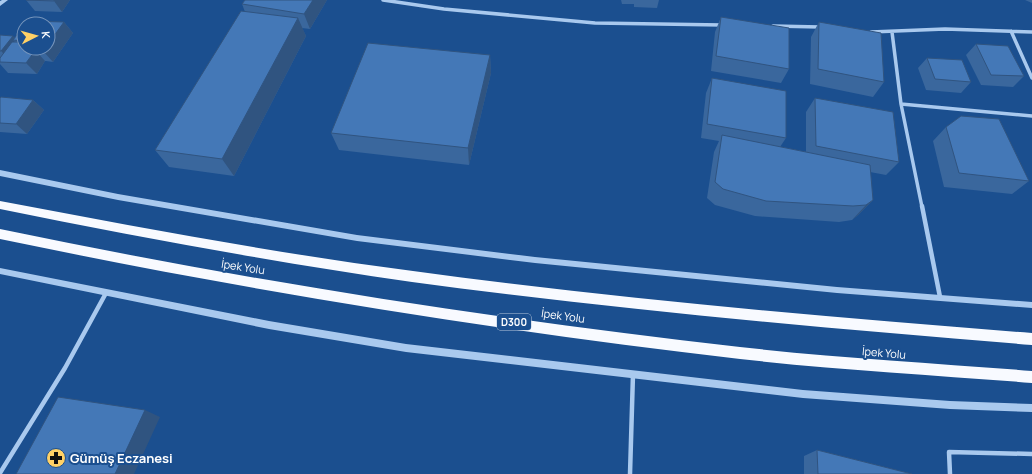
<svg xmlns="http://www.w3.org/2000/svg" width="1032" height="474" font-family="Manrope,sans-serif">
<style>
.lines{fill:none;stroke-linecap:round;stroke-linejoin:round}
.minor-far1{stroke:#a9c9ee;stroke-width:3.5}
.minor{stroke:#a9c9ee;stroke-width:4.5}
.tertiary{fill:#a9c9ee;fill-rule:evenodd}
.trunk{fill:#f8faff;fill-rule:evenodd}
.wall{fill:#3a679d}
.shaded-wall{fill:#305480}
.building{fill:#4478b7;stroke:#305480}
.labels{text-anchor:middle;stroke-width:4;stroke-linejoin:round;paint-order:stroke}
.shield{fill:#1b4f8f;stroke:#bbcadd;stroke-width:1}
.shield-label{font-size:10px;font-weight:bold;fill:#fff}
.street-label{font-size:11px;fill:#fff;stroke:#1b4f8f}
.near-poi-label{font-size:13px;font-weight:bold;fill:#fff;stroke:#1b4f8f;text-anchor:start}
</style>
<rect width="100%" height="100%" fill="#1b4f8f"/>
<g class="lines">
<!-- minor-far1 -->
<path class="minor-far1" d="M383,0L444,9L595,23L722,25
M773,26L820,27
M1011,31L1032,78
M871,32L945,29L1032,32
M892,32L901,104L922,207
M901,104L1032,116"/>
<!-- minor -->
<path class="minor" d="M922,206L940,297
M0,473L65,368L106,293
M630,474L633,374
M950,474L949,452L1032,454"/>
<!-- tertiary -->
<path class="tertiary" d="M2,0H8L0,6V1Z
M0,170L118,194L357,235L535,257L837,287L1032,302V308L837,293L535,263L357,241L118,200L0,176Z
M0,268L269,321L406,344L803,390L950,401L1032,404V412L950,409L803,398L406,352L269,329L0,274Z"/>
<!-- trunk -->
<path class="trunk" d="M0,201C137,227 274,253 413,271C618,299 825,317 1032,333V345C825,328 618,310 412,282C274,262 137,237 0,209Z
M0,229C244,280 492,319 740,347C837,358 935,363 1032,371V383C935,375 837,370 740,359C492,330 244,290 0,239Z"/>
</g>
<!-- wall -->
<path class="wall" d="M26,0H70L62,12L35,11Z
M245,0H327L310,29L302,28L306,36L234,176L169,167L155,150L245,12L242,4Z
M621,0H659L657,8L634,7V4H622Z
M1025,0H1032V3Z
M721,17L789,69L781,83L711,71L715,32Z
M64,22L73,33L53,62L46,61H45L37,74L8,73L0,64V35L15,38L24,26V48H48Z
M819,22L884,82L873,97L810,84L811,37Z
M976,44L1024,76L1013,87L981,85L966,55Z
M490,55L491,73L469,165L339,150L331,133Z
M927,58L971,82L961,93L926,90L918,68Z
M712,78L786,138L780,147L806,152V112L815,98L899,162L886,175L870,172L873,200L858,215L852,220L839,222L755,216L715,205L707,198L714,152L719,141L701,138L706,93Z
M0,98L33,100L44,110L27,134L0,132Z
M946,127L1029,181L1012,194L944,187L933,141Z
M817,450L912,474H804V456Z"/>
<!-- shaded-wall -->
<path class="shaded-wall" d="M54,0H70L62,12L54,1Z
M313,0H327L310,29L304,14Z
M298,18L306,36L234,176L222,159Z
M64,22L73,33L53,62L43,51H36L45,61L37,74L26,63L37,48H48V44Z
M13,36L17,40H13L21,49L12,62L1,51Z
M490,55L491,73L469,165L468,148Z
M33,100L44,110L27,134L16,124Z
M873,200L858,215L852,220L866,205Z
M145,410L160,417L134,474H115Z"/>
<!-- building -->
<path class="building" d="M26,0H54V1Z
M245,0H313L304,14L242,4Z
M241,11L298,18L222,159L155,150Z
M721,17L789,28V69L716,56Z
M28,21L64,22L48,44V24H25Z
M819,22L881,33L884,82L818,69Z
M24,26V41L13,40Z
M0,35L13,36L1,51H0Z
M12,42H24V48H37L26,63L0,62V58Z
M368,43L490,55L468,148L331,133Z
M976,44L1008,46L1024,76L991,75Z
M38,48H45L43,51H36Z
M927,58L962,60L971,82L935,79Z
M712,78L786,91V138L707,124Z
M1,97L33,100L16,124L0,123V98Z
M815,98L893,112L899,162L816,146Z
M961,116L999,119L1029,181L959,173L946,127Z
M722,135L870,165L873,200L866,205L853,206L766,201L723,189L715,182Z
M58,397L145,410L115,474H16Z
M817,450L912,474H818Z"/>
<!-- icons -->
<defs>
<g id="pharmacy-disc" transform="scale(1)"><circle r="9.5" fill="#ffd166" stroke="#1b4f8f"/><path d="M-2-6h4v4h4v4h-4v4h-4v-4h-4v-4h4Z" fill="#111"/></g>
</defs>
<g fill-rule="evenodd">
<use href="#pharmacy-disc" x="56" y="458"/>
</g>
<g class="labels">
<!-- shield labels -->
<rect class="shield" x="497" y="314" width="34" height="16" rx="3"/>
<g class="shield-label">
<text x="514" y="326">D300</text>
</g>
<!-- street labels -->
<g class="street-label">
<text transform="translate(243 267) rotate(9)" y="4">İpek Yolu</text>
<text transform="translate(563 316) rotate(8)" y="4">İpek Yolu</text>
<text transform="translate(884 353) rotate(5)" y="4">İpek Yolu</text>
</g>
<!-- near-poi labels -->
<g class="near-poi-label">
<text x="70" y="463">Gümüş Eczanesi</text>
</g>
</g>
<!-- north arrow -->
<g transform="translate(36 36) rotate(84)"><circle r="19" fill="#1b4f8f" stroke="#7695bc"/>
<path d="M0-3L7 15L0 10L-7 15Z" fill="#ffd166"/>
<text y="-6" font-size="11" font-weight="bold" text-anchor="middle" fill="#ffffff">K</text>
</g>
</svg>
